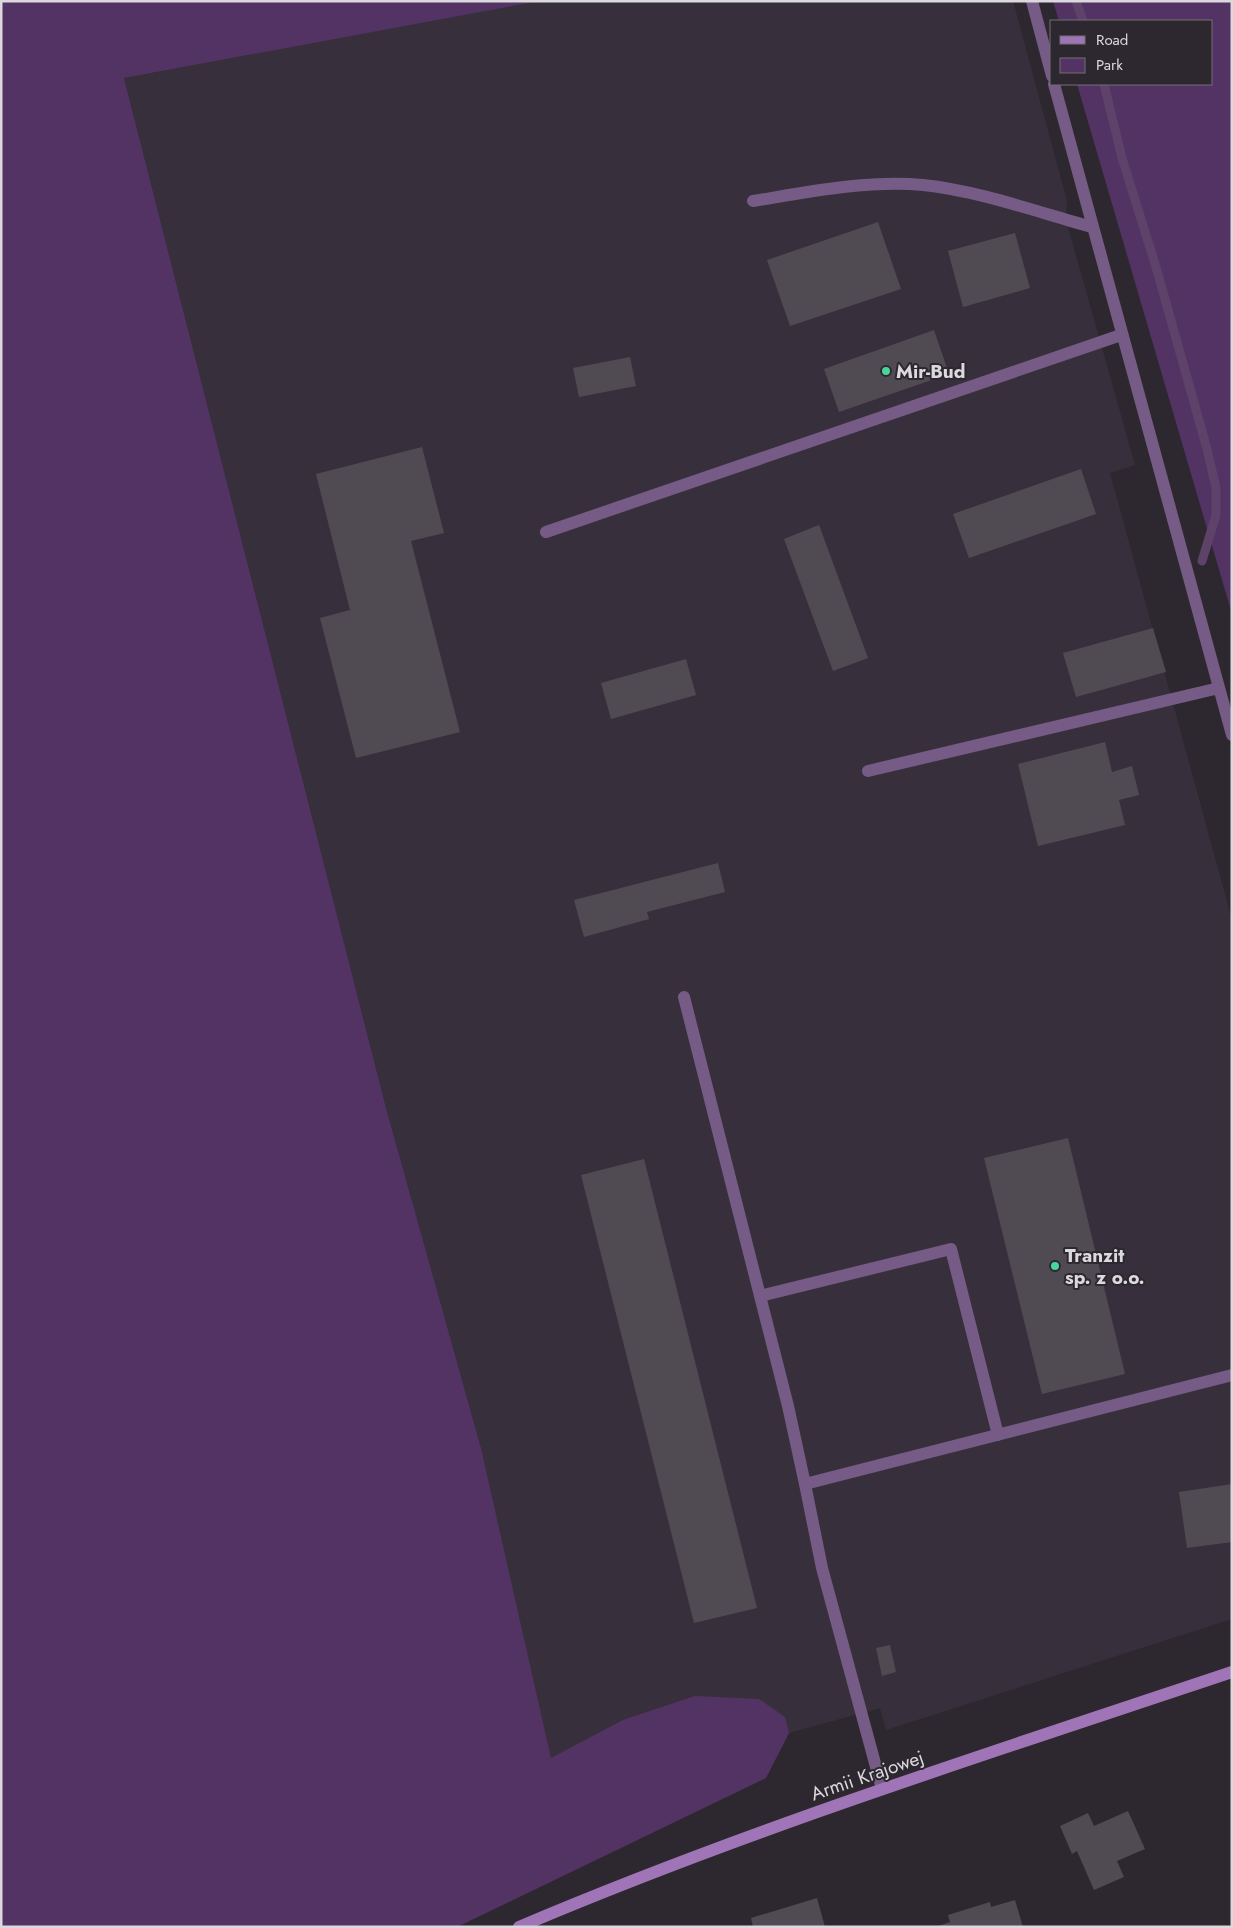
<svg xmlns="http://www.w3.org/2000/svg" width="1233" height="1928" font-family="Jost,sans-serif">
<style>
.built{fill:#37303c}
.green{fill:#533364}
.lines{fill:none;stroke-linecap:round;stroke-linejoin:round}
.stream{stroke:#5e426a;stroke-width:9}
.building{fill:#504b53}
.lane{stroke:#755b85;stroke-width:12}
.secondary{stroke:#a075b8;stroke-width:12}
.poi-dot{fill:#49d49c;stroke:#2d282f;stroke-width:2}
.labels{text-anchor:middle;stroke-width:4;stroke-linejoin:round;paint-order:stroke}
.poi-label{font-size:19px;font-weight:bold;fill:#dcd9de;stroke:#2d282f;text-anchor:start}
.street-label{font-size:19px;fill:#dcd9de;stroke:#2d282f}
</style>
<rect width="100%" height="100%" fill="#2d282f"/>
<!-- built -->
<path class="built" d="M538,1H1013L1067,201L1066,220L1135,465L1110,473L1232,920V1619L886,1730L880,1708L789,1733L766,1778L566,1826L481,1448L386,1108L124,78Z"/>
<!-- green -->
<path class="green" d="M1,1H539L124,78L386,1108L481,1448L551,1758L623,1720L695,1696L759,1699L785,1717L789,1733L766,1778L457,1927H1Z
M1053,1H1232V614L1077,84H1212V21H1059Z"/>
<g class="lines">
<!-- stream -->
<path class="stream" d="M1076,1L1083,21
M1104,84L1122,158L1156,267L1207,449L1216,488V515L1202,561"/>
</g>
<!-- building -->
<path class="building" d="M878,222L901,289L790,326L767,260Z
M1015,233L1030,288L963,307L948,251Z
M934,330L949,374L839,412L824,369Z
M630,357L636,386L579,397L573,368Z
M422,447L444,533L411,541L460,732L356,758L320,618L350,610L316,474Z
M1081,469L1096,514L969,558L953,514Z
M819,525L868,658L833,671L784,539Z
M1153,628L1166,672L1076,697L1063,653Z
M686,659L696,695L611,719L601,683Z
M1105,742L1112,772L1132,766L1139,795L1119,800L1125,825L1038,846L1018,764Z
M718,863L725,892L647,912L649,919L584,937L574,900Z
M1068,1138L1125,1374L1042,1394L984,1158Z
M644,1159L757,1608L694,1623L581,1175Z
M1232,1484V1542L1187,1548L1179,1492Z
M890,1645L896,1672L882,1676L876,1648Z
M1128,1811L1145,1849L1117,1861L1124,1877L1094,1890L1077,1851L1072,1854L1060,1826L1088,1813L1094,1826Z
M817,1898L825,1927H753L751,1918Z
M1015,1900L1023,1927H935L950,1922L948,1915L990,1902L991,1907Z"/>
<g class="lines">
<!-- lane -->
<path class="lane" d="M1032,1L1052,76
M1054,84L1232,735
M753,201C808,192 867,180 923,185C980,191 1037,212 1092,227
M546,532L1121,335
M868,771L1219,688
M684,997L788,1406L805,1484
M760,1296L951,1249L998,1435
M882,1789L822,1568L805,1484L1232,1375"/>
<!-- secondary -->
<path class="secondary" d="M519,1927C752,1828 993,1752 1232,1672"/>
</g>
<!-- markers -->
<g class="poi-dot">
<circle cx="886" cy="371" r="5"/>
<circle cx="1055" cy="1266" r="5"/>
</g>
<g class="labels">
<!-- poi labels -->
<g class="poi-label">
<text x="896" y="378">Mir-Bud</text>
<text x="1065" y="1262">Tranzit<tspan x="1065" dy="22">sp. z o.o.</tspan></text>
</g>
<!-- street labels -->
<g class="street-label">
<text transform="translate(867 1775) rotate(-19)" y="7">Armii Krajowej</text>
</g>
</g>
<!-- border -->
<rect width="1233" height="1928" fill="none" stroke="#dcd9de" stroke-width="5"/>
<!-- legend -->
<rect x="1050" y="20" width="162" height="65" fill="#2d282f" stroke="#736f75"/>
<rect x="1060" y="36" width="25" height="8" fill="#a075b8" stroke="#736f75"/>
<text x="1096" y="45" font-size="15" fill="#dcd9de">Road</text>
<rect x="1060" y="58" width="25" height="15" fill="#533364" stroke="#736f75"/>
<text x="1096" y="70" font-size="15" fill="#dcd9de">Park</text>
</svg>
